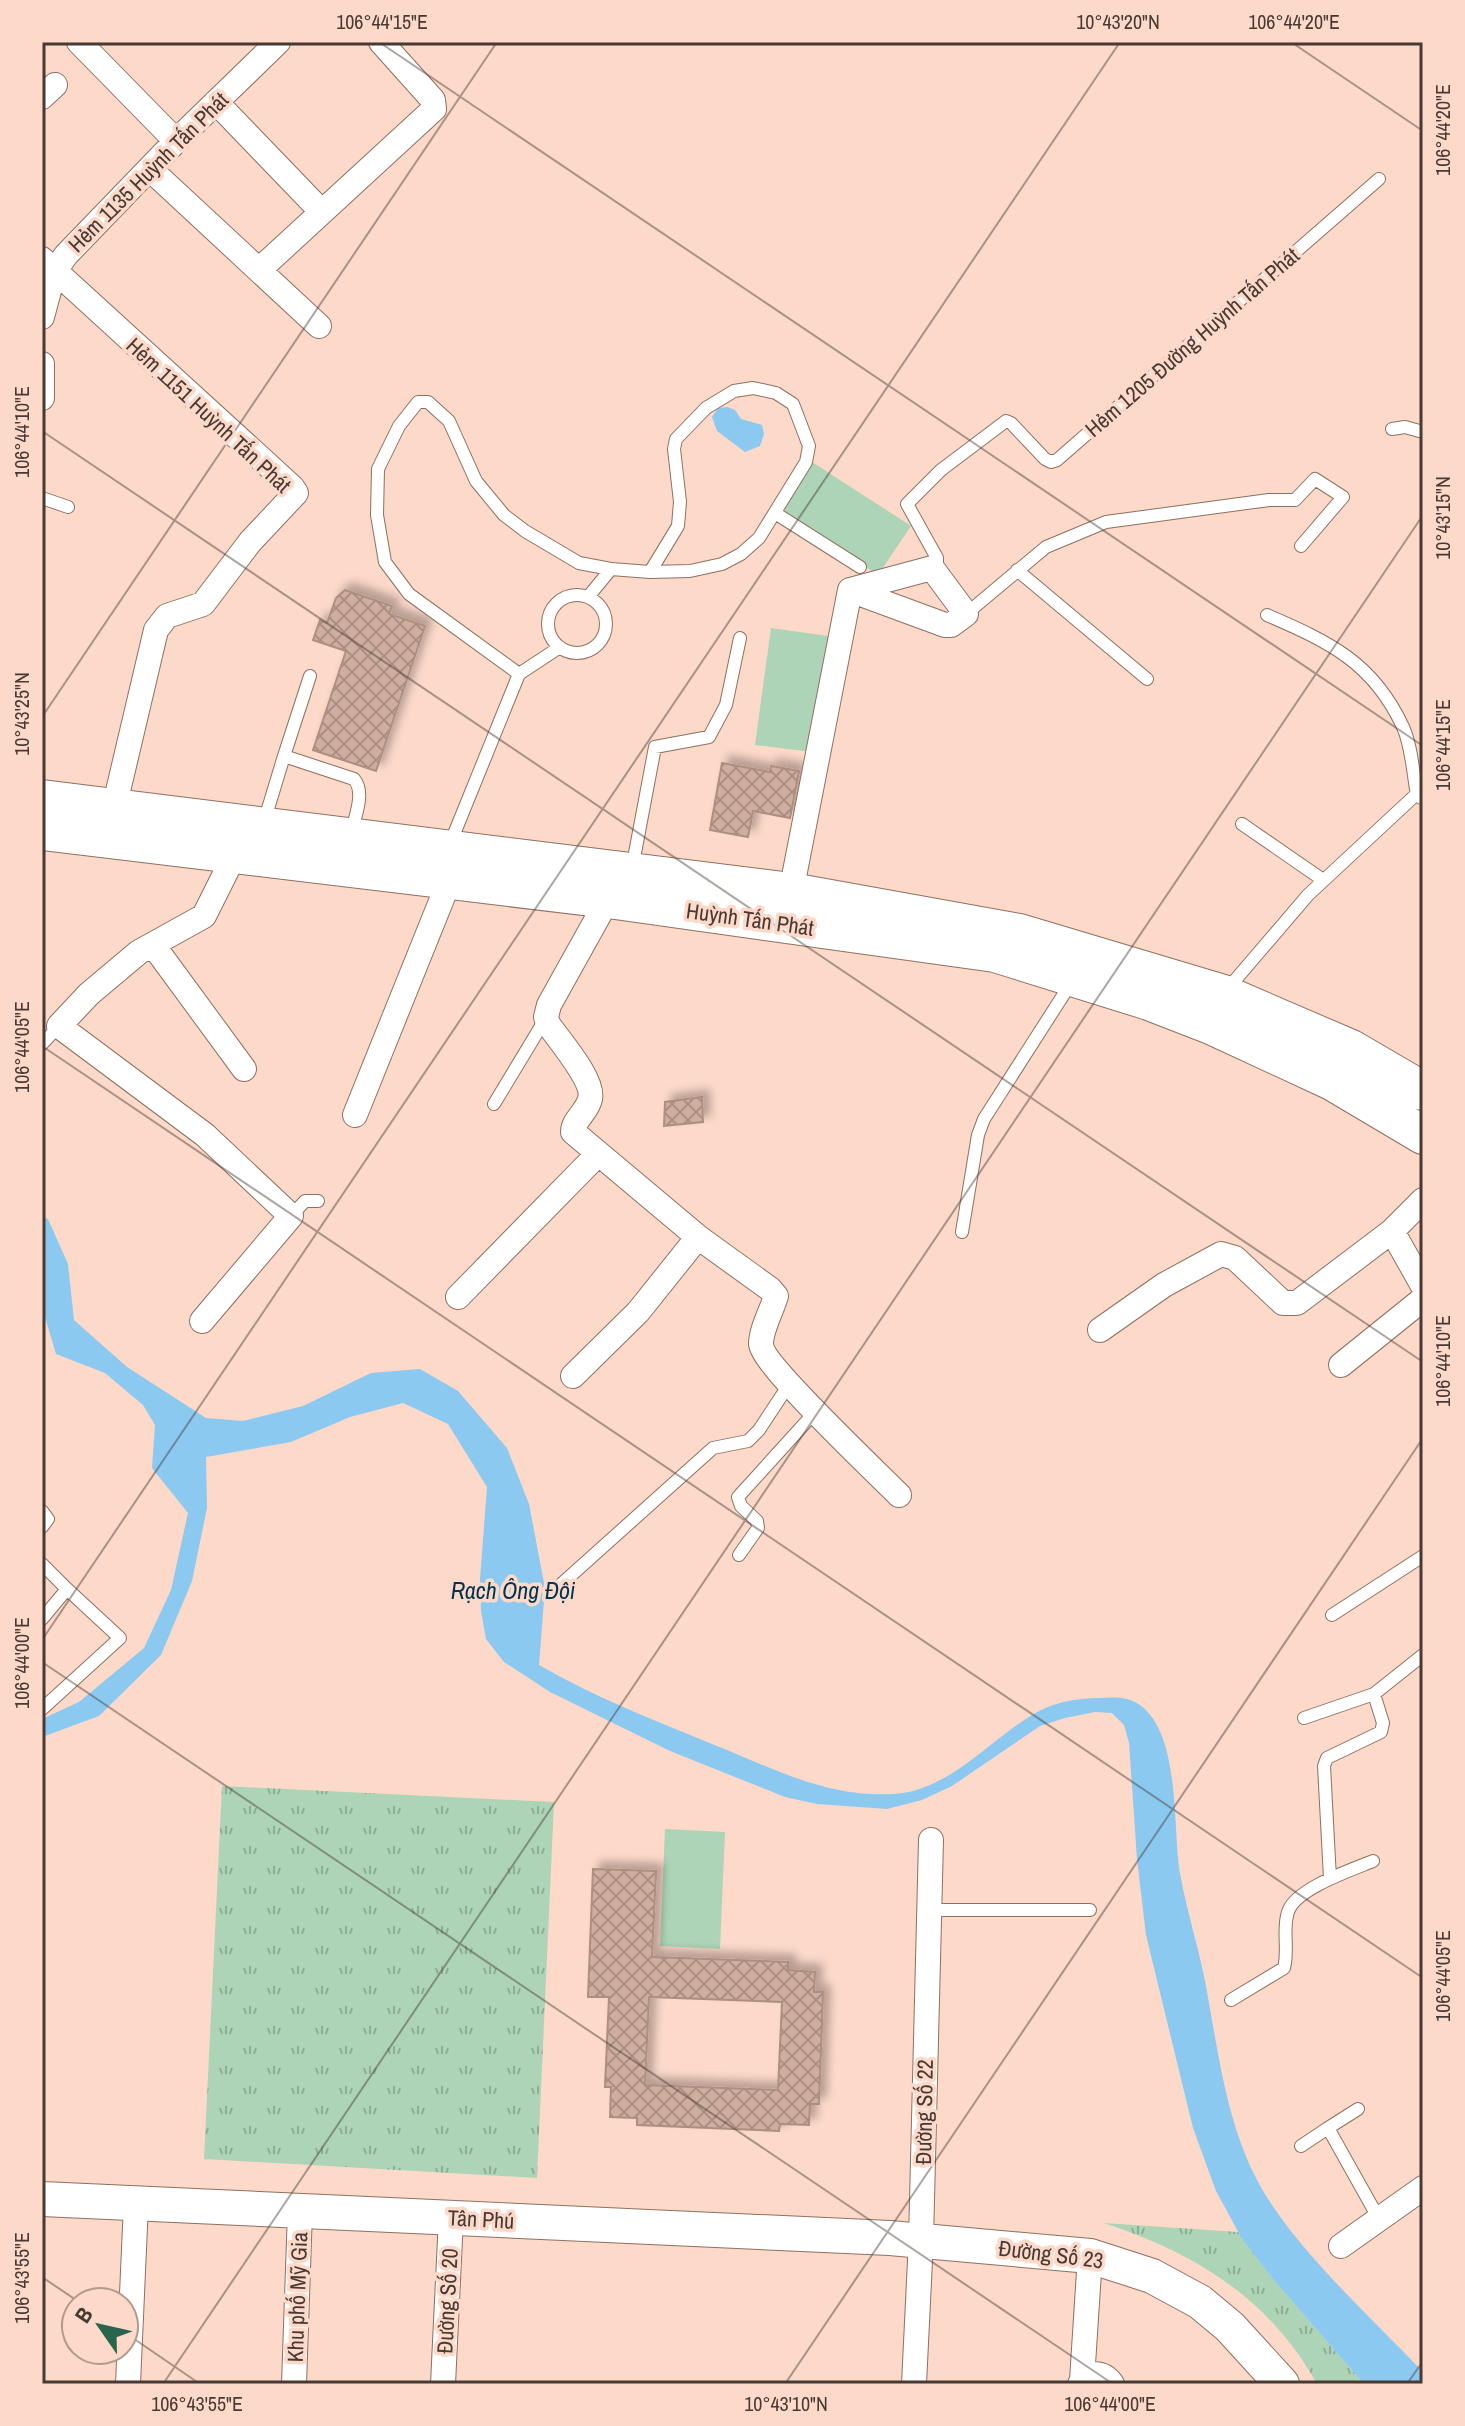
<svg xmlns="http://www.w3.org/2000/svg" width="1465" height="2426" font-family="'Archivo Narrow',sans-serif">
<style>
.grass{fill:url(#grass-tufts)}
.pitch{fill:#add4b6}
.water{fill:#8cc9f1}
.building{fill:url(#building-cross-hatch);stroke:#ae8f7f;stroke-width:2;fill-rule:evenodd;filter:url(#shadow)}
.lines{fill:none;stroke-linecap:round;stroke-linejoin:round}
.lane-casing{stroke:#8e7061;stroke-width:14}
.street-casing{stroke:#8e7061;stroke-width:26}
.secondary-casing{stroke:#8e7061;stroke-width:36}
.primary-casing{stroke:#8e7061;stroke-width:40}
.lane{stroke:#fff;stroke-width:12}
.street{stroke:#fff;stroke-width:24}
.secondary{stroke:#fff;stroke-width:34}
.primary{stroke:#fff;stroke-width:38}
.ticks{fill:none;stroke:#473933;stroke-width:2;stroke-opacity:0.45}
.labels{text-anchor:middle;stroke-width:7;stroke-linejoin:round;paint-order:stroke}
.street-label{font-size:22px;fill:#473933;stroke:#fcd9c9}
.water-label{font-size:24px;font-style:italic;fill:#00344e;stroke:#fcd9c9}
.neatline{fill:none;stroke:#473933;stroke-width:3}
.ticks-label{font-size:20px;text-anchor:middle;fill:#473933}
</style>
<defs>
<pattern id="grass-tufts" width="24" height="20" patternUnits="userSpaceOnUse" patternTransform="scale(2)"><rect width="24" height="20" fill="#add4b6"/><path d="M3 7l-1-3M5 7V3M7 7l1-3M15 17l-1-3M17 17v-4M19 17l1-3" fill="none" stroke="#8fad95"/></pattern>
<pattern id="building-cross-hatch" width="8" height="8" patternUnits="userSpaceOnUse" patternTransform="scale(2)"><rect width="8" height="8" fill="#cfae9f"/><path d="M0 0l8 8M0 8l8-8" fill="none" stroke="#aa8f82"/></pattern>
<filter id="shadow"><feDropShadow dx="7" dy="-7" stdDeviation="4" flood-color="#0004"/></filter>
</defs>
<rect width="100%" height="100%" fill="#fcd9c9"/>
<!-- grass -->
<path class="grass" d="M222,1786L554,1802L537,2178L204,2159Z
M1104,2223L1238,2232L1272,2278L1364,2384H1317C1269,2298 1195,2253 1104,2223Z"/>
<!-- pitch -->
<path class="pitch" d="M812,462L911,526L878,575L780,511Z
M771,628L828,636L812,752L755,745Z
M665,1829L725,1832L720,1949L660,1946Z"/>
<!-- water -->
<path class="water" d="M727,407L735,410L741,419L762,425L764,434L760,446L745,452L717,431L712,417L718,408Z
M42,1217L48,1219L68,1264L74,1320L127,1367L206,1418L243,1421L303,1406L371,1373L420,1369L458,1391L507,1448L529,1504L545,1588L539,1665C594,1697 654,1720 712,1744C772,1768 827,1798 894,1794C952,1790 991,1737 1039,1711C1059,1701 1079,1698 1101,1698C1112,1697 1125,1697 1135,1702C1182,1727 1172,1828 1180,1873C1186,1908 1197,1942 1204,1976C1217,2042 1224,2113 1254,2174C1287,2242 1370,2316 1423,2372V2384H1364L1272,2278L1241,2237L1216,2191L1193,2128L1146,1935L1137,1859L1129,1743L1124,1725L1112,1713L1095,1712L1065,1718L1040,1726L952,1786L922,1800L887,1809L817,1804L785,1797L670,1751L550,1692L504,1662L486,1639L481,1611L480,1579L487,1487L448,1424L403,1403L350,1417L291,1442L206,1457L207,1508L192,1581L161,1655L99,1716L42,1737V1719L79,1702L144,1648L171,1590L188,1513L152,1468L155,1425L143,1405L105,1373L56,1354L42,1307Z"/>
<!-- building -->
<path class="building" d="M345,590L392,606L389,614L425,626L376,771L313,750L346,651L313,640L320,620L327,623L336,598Z
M722,763L770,772L771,766L799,771L790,818L753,811L748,837L710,830Z
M702,1097L703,1122L664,1126L665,1102Z
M593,1869L656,1871L652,1957L788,1962V1970L815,1972L814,1992H823L819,2104H810L809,2125L780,2124L779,2131L637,2125V2118L610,2117L611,2087H605L609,1997H588ZM649,1997L782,2002L778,2090L645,2085Z"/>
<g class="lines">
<!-- lane casing -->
<g class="lane-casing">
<path id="lane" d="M1392,429L1405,427L1423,432
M42,498L68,507
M775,513L860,567
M932,568L937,566V558L907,504L941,470L1006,421L1011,423L1045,459L1051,462L1057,460L1379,179
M611,569L650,572L690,571L722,564L741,554L759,538L806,462L809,446L793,404L776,393L753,388L734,391L706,408L676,439L674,449L680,502L678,526L650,572
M1017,570L1147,679
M548 624a29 29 0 1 1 58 0a29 29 0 1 1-58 0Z
M966,614L1046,547L1106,522L1269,500H1295L1315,479L1343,497L1301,546
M1267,615C1329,642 1373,662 1403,727C1412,747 1413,774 1417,795L1421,798
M519,674L409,594L385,562L377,515L378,469L399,426L418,402H428L449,421L476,481L504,515L525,531L579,563L611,569L588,597
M284,756L310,676
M264,822L284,756L354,779C366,793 354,818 351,835
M1242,824L1323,880
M450,844L519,674L560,647
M632,869L655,747L709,737L726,705L740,638
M1225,992L1308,895L1423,788
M42,1044L59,1026
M494,1104L546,1018
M291,1216L305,1201H318
M962,1232L978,1135L984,1119L1071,983
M42,1511L48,1519L42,1527
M739,1555L758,1528L757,1521L741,1506L738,1497L816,1411
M42,1564L67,1589L42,1619
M557,1588L713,1448L748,1441L759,1430L790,1383
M1332,1615L1423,1556
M42,1709L120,1638L67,1589
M1304,1718L1374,1694L1423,1655
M1330,1878L1324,1766L1327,1758L1381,1732L1383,1723L1374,1694
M929,1910H1090
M1231,2000L1284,1968C1289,1950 1282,1929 1288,1912C1295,1889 1351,1870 1373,1861
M1328,2128L1358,2109
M1301,2146L1328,2128L1379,2219"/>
</g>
<!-- street casing -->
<g class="street-casing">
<path id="street" d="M79,42L176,141
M42,97L55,85
M216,102L321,211
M151,170L319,326
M42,259L292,487L296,493L250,542L203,604L167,616L156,630L114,808
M259,270L434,109L433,100L381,42
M42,317L54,272L66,255L176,141L278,42
M42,364V398
M791,892L850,590L945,625H951L966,614L932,568L850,590
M608,899L549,1005L546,1017L548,1024C559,1040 595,1081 590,1099C587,1112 573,1120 573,1132L698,1237L770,1289L776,1296C772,1310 761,1329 761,1344C762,1364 878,1474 899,1495
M153,945L244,1069
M355,1115L450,879
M1392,1231L1423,1286
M458,1297L598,1154
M202,1321L291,1216L205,1135L59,1026L89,994L139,952L204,916L234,856
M1100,1330L1164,1285L1221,1254L1235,1258L1283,1303H1297L1392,1231L1423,1200
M1341,1365L1423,1299
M573,1376L638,1312L698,1237
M1341,2246L1423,2188
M1082,2380L1090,2256
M128,2384L136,2204
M294,2384L300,2211
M443,2384L451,2218
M914,2384L921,2240L931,1840
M1080,2384C1088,2371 1103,2371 1112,2384"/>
</g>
<!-- secondary casing -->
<g class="secondary-casing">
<path id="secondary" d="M42,2199L890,2238L1090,2256L1152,2276L1200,2302L1230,2327L1282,2384"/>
</g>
<!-- primary casing -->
<g class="primary-casing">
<path id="primary" d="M42,799L791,892L1019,933L1223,994L1351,1049L1423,1091
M42,831L608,899L995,953L1149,1001L1211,1025L1332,1081L1423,1135"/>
</g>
<!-- lane -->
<use href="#lane" class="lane"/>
<!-- street -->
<use href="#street" class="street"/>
<!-- secondary -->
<use href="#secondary" class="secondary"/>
<!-- primary -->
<use href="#primary" class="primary"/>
</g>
<!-- ticks -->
<path class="ticks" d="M379,42L1423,746M1291,42L1423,131M42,431L1423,1362M42,717L497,42M42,1046L1423,1978M42,1640L1120,42M42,1662L1113,2384M42,2277L79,2302M124,2332L200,2384M163,2384L1423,515M785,2384L1423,1438M1407,2384L1423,2361"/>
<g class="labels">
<!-- street labels -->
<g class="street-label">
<text transform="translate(148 172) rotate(-45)" y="8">Hẻm 1135 Huỳnh Tấn Phát</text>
<text transform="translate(1192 342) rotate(-41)" y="8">Hẻm 1205 Đường Huỳnh Tấn Phát</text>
<text transform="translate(209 415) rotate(43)" y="8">Hẻm 1151 Huỳnh Tấn Phát</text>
<text transform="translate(750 919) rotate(8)" y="8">Huỳnh Tấn Phát</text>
<text transform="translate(924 2112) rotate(-89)" y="8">Đường Số 22</text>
<text transform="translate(481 2219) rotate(3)" y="8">Tân Phú</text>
<text transform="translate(1051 2254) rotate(7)" y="8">Đường Số 23</text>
<text transform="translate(297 2297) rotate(-88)" y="8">Khu phố Mỹ Gia</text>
<text transform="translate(447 2301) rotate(-87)" y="8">Đường Số 20</text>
</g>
<!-- water labels -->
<g class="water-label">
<text x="513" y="1599">Rạch Ông Đội</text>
</g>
</g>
<!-- border -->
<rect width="1465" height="2426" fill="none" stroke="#fcd9c9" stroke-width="88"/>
<!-- north arrow -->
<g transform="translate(100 2326) rotate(304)"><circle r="38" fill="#fcd9c9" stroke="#b4998d" stroke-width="2"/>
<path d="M0-6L14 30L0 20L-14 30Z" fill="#29644e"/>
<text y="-12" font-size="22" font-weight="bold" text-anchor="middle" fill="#473933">B</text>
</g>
<rect x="44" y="44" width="1377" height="2338" class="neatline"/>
<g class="ticks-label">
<text x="382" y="29">106°44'15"E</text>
<text x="1118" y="29">10°43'20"N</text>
<text x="1294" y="29">106°44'20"E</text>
<text transform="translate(1443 130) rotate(-90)" y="7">106°44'20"E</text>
<text transform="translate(22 432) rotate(-90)" y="7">106°44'10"E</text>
<text transform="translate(1443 518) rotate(-90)" y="7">10°43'15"N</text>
<text transform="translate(22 714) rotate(-90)" y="7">10°43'25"N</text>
<text transform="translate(1443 745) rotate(-90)" y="7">106°44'15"E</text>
<text transform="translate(22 1047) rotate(-90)" y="7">106°44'05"E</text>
<text transform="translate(1443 1361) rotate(-90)" y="7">106°44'10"E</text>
<text transform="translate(22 1663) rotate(-90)" y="7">106°44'00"E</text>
<text transform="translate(1443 1976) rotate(-90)" y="7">106°44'05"E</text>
<text transform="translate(22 2278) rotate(-90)" y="7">106°43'55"E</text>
<text x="197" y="2411">106°43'55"E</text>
<text x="786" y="2411">10°43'10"N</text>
<text x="1110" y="2411">106°44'00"E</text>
</g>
</svg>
